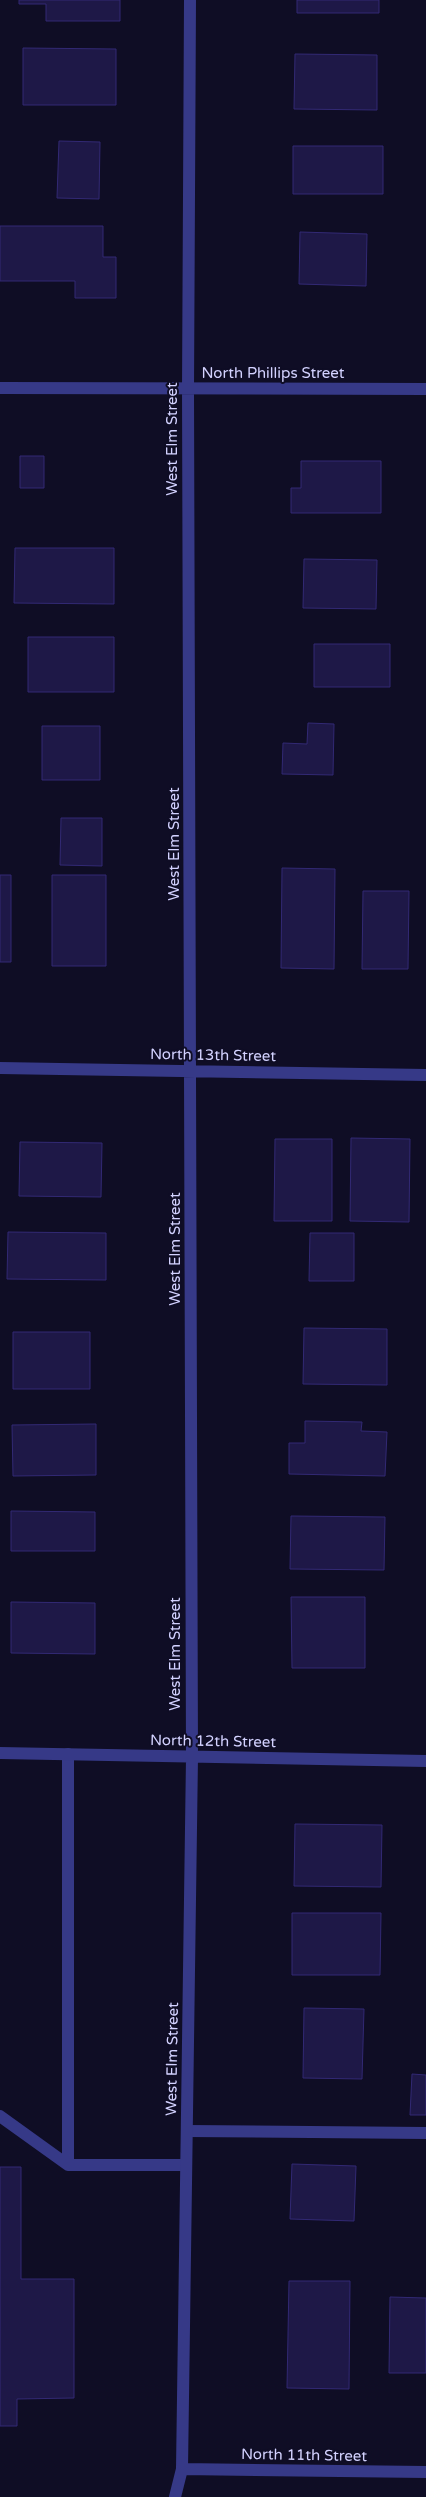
<svg xmlns="http://www.w3.org/2000/svg" width="426" height="2497" font-family="'Varela Round',sans-serif">
<style>
.building{fill:#1e1847;stroke:#322974}
.lines{fill:none;stroke-linecap:round;stroke-linejoin:round}
.service{stroke:#363987;stroke-width:12}
.minor{stroke:#363987;stroke-width:12}
.labels{text-anchor:middle;stroke-width:4;stroke-linejoin:round;paint-order:stroke}
.street-label{font-size:15px;fill:#d3d2ff;stroke:#0f0d25}
</style>
<rect width="100%" height="100%" fill="#0f0d25"/>
<!-- building -->
<path class="building" d="M19,0H120V21H46V4H19Z
M297,0H379V13H297Z
M23,48L116,49V105H23Z
M295,54L377,55V110L294,109Z
M59,141L100,142L99,199L57,198Z
M293,146H383V194H293Z
M0,226H103V257H116V298H75V281H0Z
M300,232L367,234L366,286L299,284Z
M20,456H44V488H20Z
M301,461H381V513H291V488H301Z
M15,548H114V604L14,603Z
M304,559L377,560L376,609L303,608Z
M28,637H114V692H28Z
M314,644H390V687H314Z
M308,723L334,724L333,775L282,774L283,743L307,744Z
M42,726H100V780H42Z
M61,818H102V866L60,865Z
M282,868L335,869L334,969L281,968Z
M0,875H11V962H0Z
M52,875H106V966H52Z
M363,891H409L408,969H362Z
M351,1138L410,1139L409,1222L350,1221Z
M275,1139H332V1221H274Z
M20,1142L102,1143L101,1197L19,1196Z
M8,1232L106,1233V1280L7,1279Z
M310,1233H354V1281H309Z
M304,1328L387,1329V1385L303,1384Z
M13,1332H90V1389H13Z
M305,1421L362,1422L361,1431L387,1432L385,1476L289,1474V1443H305Z
M96,1424V1475L13,1476L12,1425Z
M11,1511L95,1512V1551H11Z
M291,1516L385,1517L384,1570L290,1569Z
M291,1597H365V1668H292Z
M11,1602L95,1603V1654L11,1653Z
M295,1824L382,1825L381,1887L294,1886Z
M292,1913H381L380,1975H292Z
M304,2008L364,2009L362,2079L303,2078Z
M412,2074L426,2075V2115H410Z
M292,2164L356,2166L354,2221L290,2219Z
M0,2167H21V2279H74V2398L17,2399V2426H0Z
M289,2281H350L349,2389L287,2388Z
M390,2297L426,2298V2373H389Z"/>
<g class="lines">
<!-- service -->
<path class="service" d="M68,1754V2165
M0,2116L68,2165H186
M187,2131L426,2133"/>
<!-- minor -->
<path class="minor" d="M0,388L426,389
M0,1068L426,1075
M0,1753L426,1761
M182,2469L426,2472
M175,2497L182,2469L192,1757L188,390L190,0"/>
</g>
<g class="labels">
<!-- street labels -->
<g class="street-label">
<text x="273" y="378">North Phillips Street</text>
<text transform="translate(172 439) rotate(-90)" y="5">West Elm Street</text>
<text transform="translate(174 844) rotate(-90)" y="5">West Elm Street</text>
<text transform="translate(213 1055) rotate(1)" y="5">North 13th Street</text>
<text transform="translate(175 1249) rotate(-90)" y="5">West Elm Street</text>
<text transform="translate(175 1654) rotate(-90)" y="5">West Elm Street</text>
<text transform="translate(213 1741) rotate(1)" y="5">North 12th Street</text>
<text transform="translate(172 2059) rotate(-89)" y="5">West Elm Street</text>
<text transform="translate(304 2455) rotate(1)" y="5">North 11th Street</text>
</g>
</g>
</svg>
